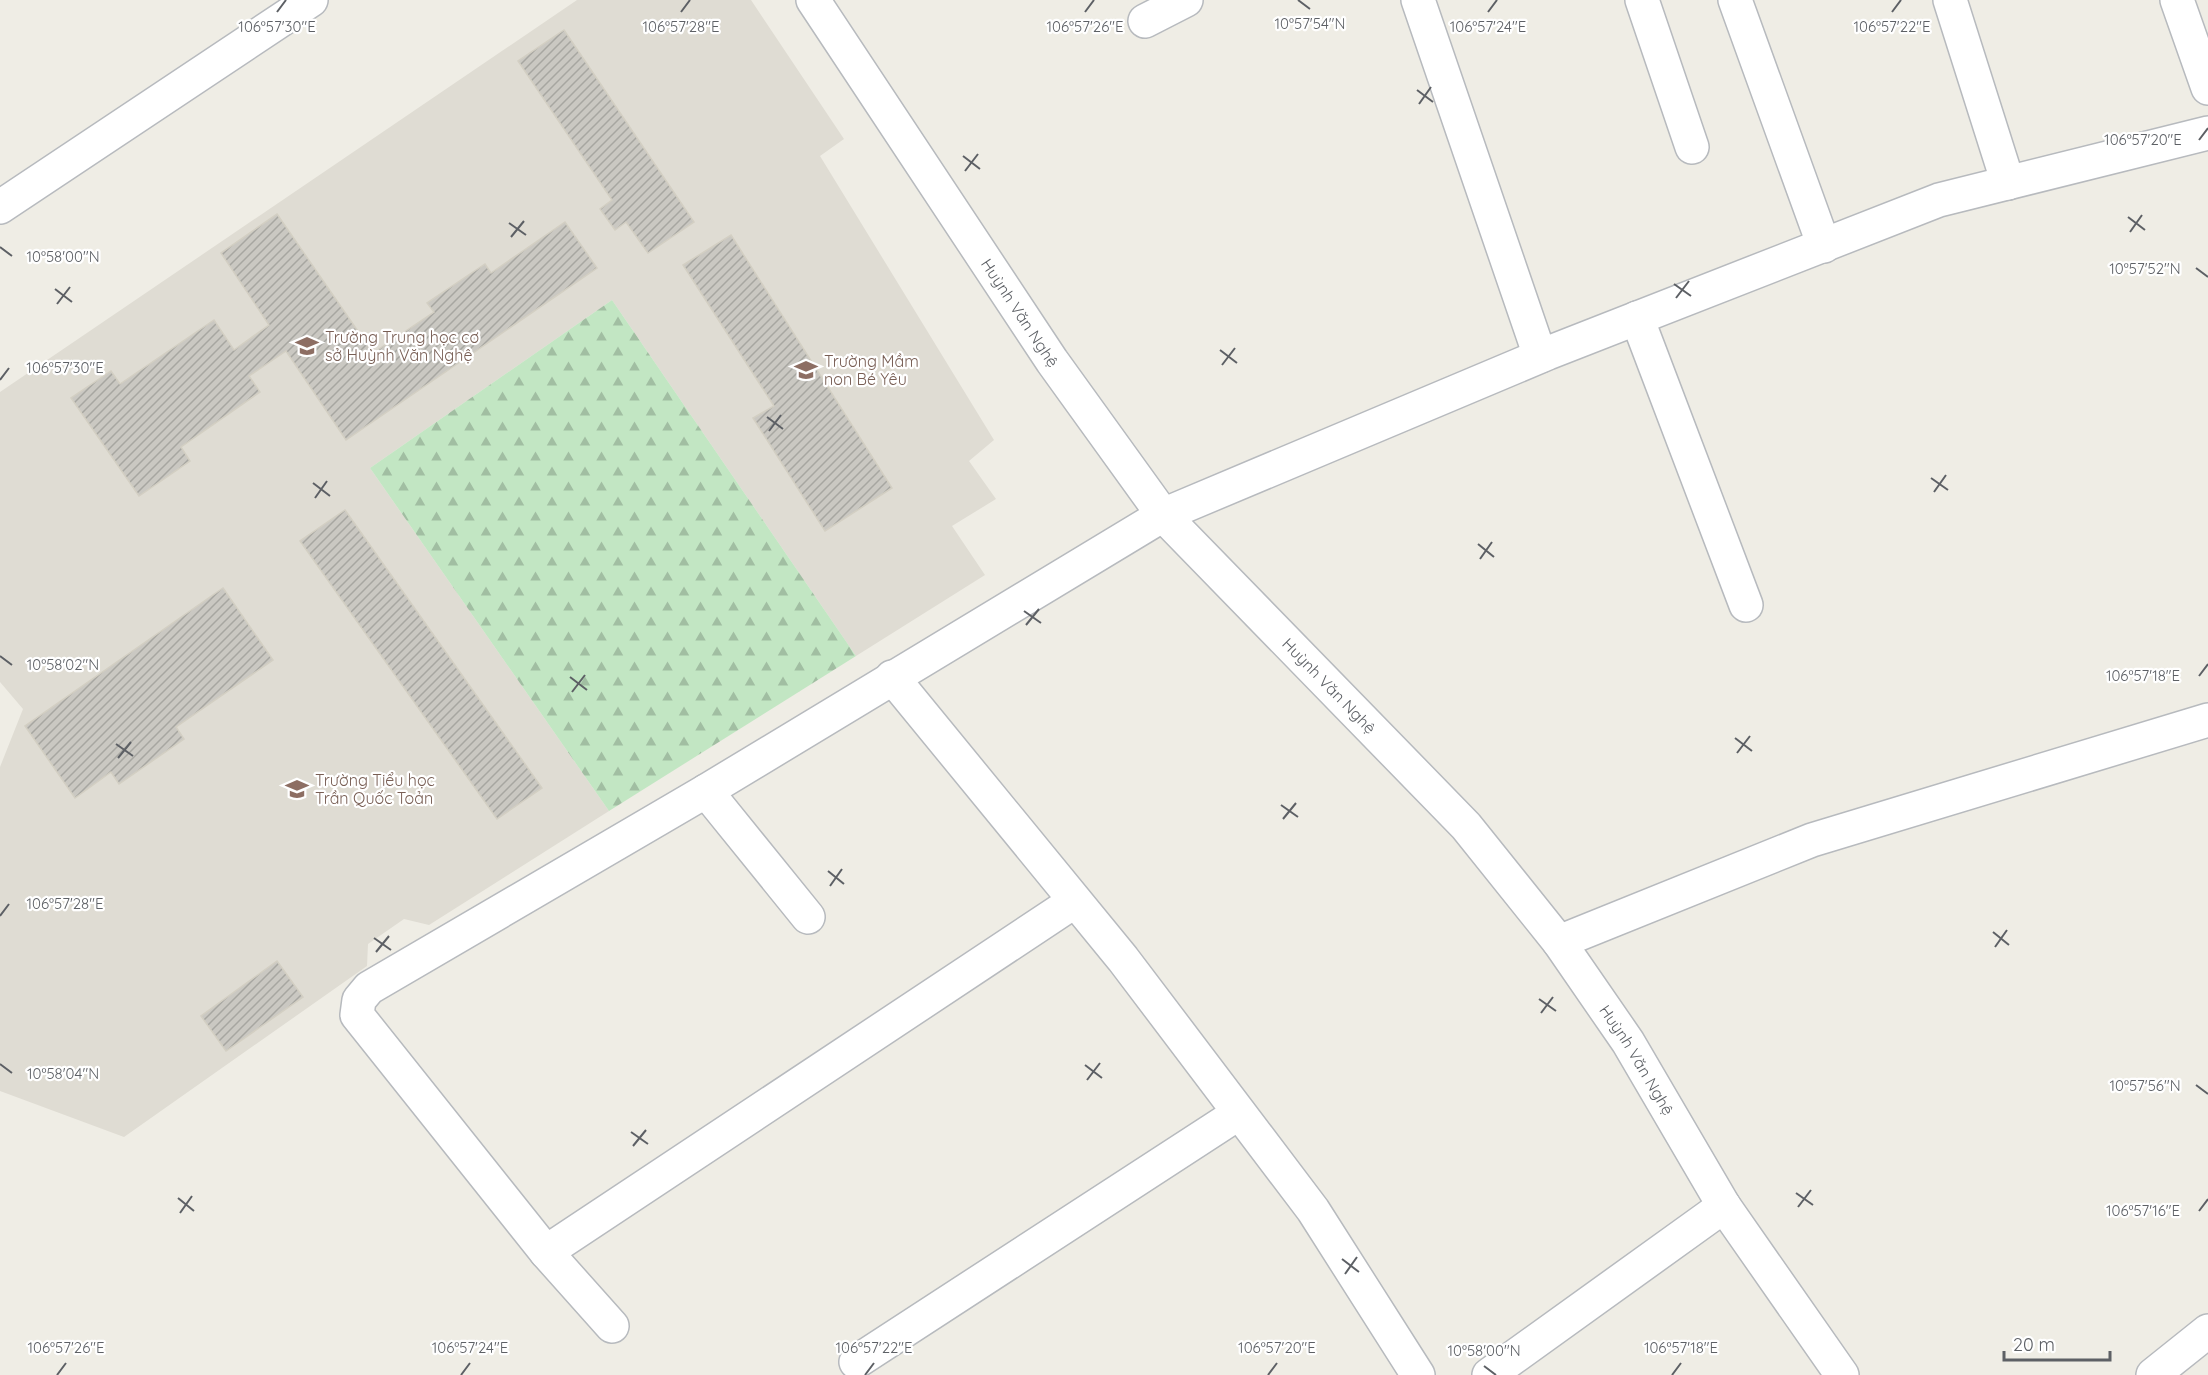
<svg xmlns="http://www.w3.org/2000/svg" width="2208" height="1375" font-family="Quicksand,sans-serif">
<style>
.education{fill:#dfdcd3}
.forest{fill:url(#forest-firs)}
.building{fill:url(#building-hatch);stroke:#d3cfc3;stroke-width:1.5}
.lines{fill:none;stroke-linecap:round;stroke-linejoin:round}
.minor-casing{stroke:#b7babe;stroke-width:36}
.minor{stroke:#fff;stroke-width:33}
.ticks{fill:none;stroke:#5d6065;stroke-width:2}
.labels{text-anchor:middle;stroke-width:4.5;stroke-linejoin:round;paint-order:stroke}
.street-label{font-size:16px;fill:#5d6065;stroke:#fff}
.education-label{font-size:16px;fill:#785e54;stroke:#fff;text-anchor:start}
.ticks-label{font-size:15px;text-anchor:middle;fill:#5d6065;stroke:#fff;stroke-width:4.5;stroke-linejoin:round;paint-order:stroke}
</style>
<defs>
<pattern id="forest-firs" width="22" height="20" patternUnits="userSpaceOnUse" patternTransform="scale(1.5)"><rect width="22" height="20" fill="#c2e6c3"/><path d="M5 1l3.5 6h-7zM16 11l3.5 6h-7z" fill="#a1bea2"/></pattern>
<pattern id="building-hatch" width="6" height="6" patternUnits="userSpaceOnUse" patternTransform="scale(1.5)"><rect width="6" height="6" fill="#cac8c2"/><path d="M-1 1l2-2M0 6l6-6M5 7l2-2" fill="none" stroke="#a7a6a1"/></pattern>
</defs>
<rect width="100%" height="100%" fill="#efede5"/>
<!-- education -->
<path class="education" d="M577,0H751L844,139L820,156L994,440L969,461L996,499L952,526L985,575L856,656L612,300L370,468L609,811L429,925L404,919L368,944L367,966L124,1137L0,1091V767L23,709L0,682V392Z"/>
<!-- forest -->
<path class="forest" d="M612,300L856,656L609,811L370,468Z"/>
<!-- building -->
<path class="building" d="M564,30L694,222L648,253L626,222L615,230L600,209L612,200L518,61Z
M277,214L373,353L434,312L427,303L485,264L491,273L565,222L597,268L346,440L286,351L249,376L260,392L181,447L190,461L139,496L71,398L111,371L120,384L214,320L234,350L269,325L221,253Z
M731,235L892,488L825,531L753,418L774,406L683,265Z
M345,510L542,788L497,819L300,541Z
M223,588L273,660L176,727L184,739L119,784L111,772L75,798L25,726Z
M277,961L303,997L226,1051L201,1016Z"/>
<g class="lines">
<!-- minor casing -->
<g class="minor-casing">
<g id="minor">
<path id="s1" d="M813,0L1052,361L1163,515L1466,826L1559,942L1628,1042L1724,1206L1842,1375"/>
<path d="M1418,0L1540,356"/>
<path d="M1642,0L1692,147"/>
<path d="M1735,0L1824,246"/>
<path d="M1950,0L2008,183"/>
<path d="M2177,0L2208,88"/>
<path d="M1145,21L1186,0"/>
<path d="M0,207L311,0"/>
<path d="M1637,318L1746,605"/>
<path d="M892,677L1123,959L1313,1210L1418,1375"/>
<path d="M706,791L808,917"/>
<path d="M1559,942L1812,840L2208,720"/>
<path d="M546,1252L1075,901"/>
<path d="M612,1326L546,1252L357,1015L359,1000L369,988L706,791L1163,515L1548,353L1939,200L2208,133"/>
<path d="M856,1362L1239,1113"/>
<path d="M1489,1375L1724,1206"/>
<path d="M2153,1375L2208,1331"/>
</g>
</g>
<!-- minor -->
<use href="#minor" class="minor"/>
</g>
<!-- ticks -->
<path class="ticks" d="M1298,0L1310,9M277,12L286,0M681,12L690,0M1085,12L1094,0M1488,12L1497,0M1892,12L1901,0M1417,90L1433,102M1419,104L1431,87M2199,140L2208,128M963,156L980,169M965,171L978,154M2128,217L2145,230M509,223L526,235M2130,232L2142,215M511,237L524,221M0,247L12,256M2196,268L2208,277M1674,284L1691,296M55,289L72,302M1676,298L1689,281M57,304L70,287M1220,350L1237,363M1222,365L1235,348M0,380L9,368M767,417L783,429M769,431L781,415M1931,478L1948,490M313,483L330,496M1934,492L1946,475M315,498L327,481M1478,544L1494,557M1480,559L1492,542M1024,611L1041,623M1026,625L1039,609M0,656L12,665M2199,676L2208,664M570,677L587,690M572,692L585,675M1735,738L1752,751M116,744L133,756M1737,753L1750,736M118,758L131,742M1281,805L1298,817M1283,819L1296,803M828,871L844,884M830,886L842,869M0,916L9,904M1993,932L2009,945M374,938L391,950M1995,947L2007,930M376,952L389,936M1539,999L1556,1011M1541,1013L1553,997M0,1064L12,1073M1085,1065L1102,1078M1087,1080L1100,1063M2196,1085L2208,1094M631,1132L648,1144M633,1146L646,1130M1796,1193L1813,1205M178,1198L194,1211M1798,1207L1811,1190M2199,1211L2208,1199M180,1213L192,1196M1342,1259L1359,1272M1345,1274L1357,1257M1484,1366L1496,1375M57,1375L66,1363M461,1375L470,1363M865,1375L874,1363M1268,1375L1277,1363M1672,1375L1681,1363"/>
<!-- icons -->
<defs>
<g id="school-bare" transform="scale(1.8)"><path d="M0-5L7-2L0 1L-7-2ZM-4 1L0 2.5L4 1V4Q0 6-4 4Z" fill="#8d6e63" stroke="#fff" stroke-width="2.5" paint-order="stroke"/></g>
</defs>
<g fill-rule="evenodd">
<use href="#school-bare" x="307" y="346"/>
<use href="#school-bare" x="806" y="370"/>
<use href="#school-bare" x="297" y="789"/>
</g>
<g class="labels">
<!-- street labels -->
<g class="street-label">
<text dy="6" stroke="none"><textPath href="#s1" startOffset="375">Huỳnh Văn Nghệ</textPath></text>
<text dy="6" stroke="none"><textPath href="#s1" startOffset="861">Huỳnh Văn Nghệ</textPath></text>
<text dy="6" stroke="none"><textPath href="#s1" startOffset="1347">Huỳnh Văn Nghệ</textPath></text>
</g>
<!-- education labels -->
<g class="education-label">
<text x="325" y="343">Trường Trung học cơ<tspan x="325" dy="18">sở Huỳnh Văn Nghệ</tspan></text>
<text x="824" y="367">Trường Mầm<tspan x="824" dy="18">non Bé Yêu</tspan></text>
<text x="315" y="786">Trường Tiểu học<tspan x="315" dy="18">Trần Quốc Toản</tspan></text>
</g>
</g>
<g class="ticks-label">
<text x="1310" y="29">10°57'54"N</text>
<text x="277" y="32">106°57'30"E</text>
<text x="681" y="32">106°57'28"E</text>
<text x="1085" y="32">106°57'26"E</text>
<text x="1488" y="32">106°57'24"E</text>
<text x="1892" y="32">106°57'22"E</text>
<text x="2143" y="145">106°57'20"E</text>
<text x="63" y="262">10°58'00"N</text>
<text x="2145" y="274">10°57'52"N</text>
<text x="65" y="373">106°57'30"E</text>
<text x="63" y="670">10°58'02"N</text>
<text x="2143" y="681">106°57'18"E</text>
<text x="65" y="909">106°57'28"E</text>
<text x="63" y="1079">10°58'04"N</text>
<text x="2145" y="1091">10°57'56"N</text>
<text x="2143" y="1216">106°57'16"E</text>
<text x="66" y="1353">106°57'26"E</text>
<text x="470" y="1353">106°57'24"E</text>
<text x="874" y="1353">106°57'22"E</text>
<text x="1277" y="1353">106°57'20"E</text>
<text x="1681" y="1353">106°57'18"E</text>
<text x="1484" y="1356">10°58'00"N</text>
</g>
<!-- scale -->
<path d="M2004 1351v9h106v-9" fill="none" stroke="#5d6065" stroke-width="3"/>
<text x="2013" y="1351" font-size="18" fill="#5d6065" stroke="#ffffff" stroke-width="4.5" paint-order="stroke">20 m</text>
</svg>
